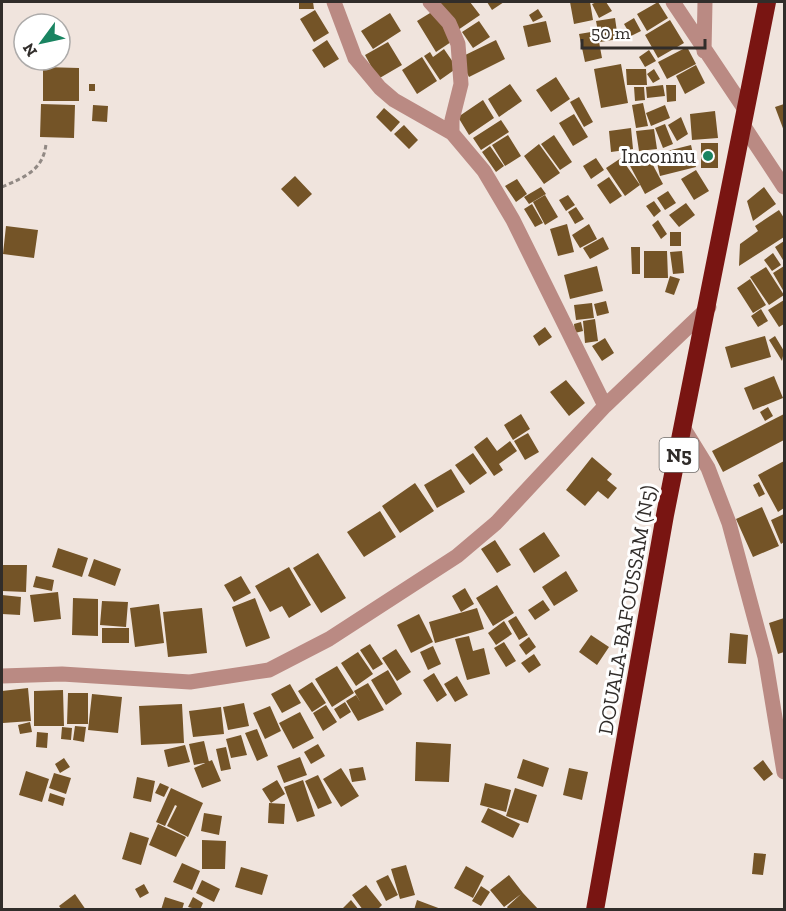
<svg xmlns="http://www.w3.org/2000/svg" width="786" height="911" font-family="'Zilla Slab',serif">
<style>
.building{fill:#745427}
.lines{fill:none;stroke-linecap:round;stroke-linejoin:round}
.path{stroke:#918984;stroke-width:3;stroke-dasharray:4.5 3;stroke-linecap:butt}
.minor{stroke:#ba8a83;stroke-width:15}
.highway{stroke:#791512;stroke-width:18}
.poi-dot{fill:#198461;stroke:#fff;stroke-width:2}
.labels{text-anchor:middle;stroke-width:6;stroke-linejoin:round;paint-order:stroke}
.shield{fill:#fff;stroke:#6f6c6a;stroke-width:1.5}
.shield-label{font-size:20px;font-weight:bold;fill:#312d2a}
.poi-label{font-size:21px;fill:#312d2a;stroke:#fff;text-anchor:end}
.street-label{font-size:21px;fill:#312d2a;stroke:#fff}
</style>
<rect width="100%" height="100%" fill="#f0e4dd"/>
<!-- building -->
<path class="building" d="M299,2H313L314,9H299Z
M439,2H470L480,15L458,30Z
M487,2H504L492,10Z
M570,2H590L593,20L574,24Z
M597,2H606L612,11L599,18L592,4Z
M658,2L668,18L647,31L637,14Z
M538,9L543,17L533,22L529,15Z
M315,10L329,33L314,42L300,19Z
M435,10L454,40L436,52L417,21Z
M390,13L401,31L373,49L361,31Z
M615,18L618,39L600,42L596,21Z
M634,18L641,31L631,36L624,24Z
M670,20L684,43L658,58L645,35Z
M479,21L490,37L473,48L462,32Z
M546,21L551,42L528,47L523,26Z
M597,31L602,58L585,62L579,34Z
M327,40L339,59L324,68L312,50Z
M496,40L505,59L469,77L459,58Z
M388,42L402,65L378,79L365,55Z
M687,47L696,64L667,79L658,62Z
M444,49L457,68L440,80L424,56L430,52L433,57Z
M649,50L656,61L645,67L639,57Z
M422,57L437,81L417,94L402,70Z
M621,64L628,103L601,108L594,69Z
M696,65L705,83L685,94L676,76Z
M43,67L79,68V101H43Z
M626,69H646L647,85H627Z
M654,69L660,79L653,83L647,74Z
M556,77L570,99L551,112L536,90Z
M89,84H95V91H89Z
M510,84L522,101L499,117L488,99Z
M663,85L665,96L647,98L646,87Z
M666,85H676V101L667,102Z
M634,87H644L645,100L635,101Z
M579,97L593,122L584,127L570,102Z
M483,100L494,118L469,135L458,117Z
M643,103L648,126L636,128L632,105Z
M41,104L75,105L74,138L40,137Z
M784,104V131L775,107Z
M93,105L108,106L107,122L92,121Z
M665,105L670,118L651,126L646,113Z
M384,108L400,122L391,132L376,117Z
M715,111L718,138L692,140L690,114Z
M574,114L588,137L573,146L559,123Z
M681,117L688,134L677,141L668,125Z
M501,120L509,132L481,150L473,138Z
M665,124L673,144L663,148L655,128Z
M404,125L418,140L409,149L394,134Z
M631,128L633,149L611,152L609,131Z
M654,129L657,149L639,151L636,131Z
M508,135L521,156L505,166L492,145Z
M554,135L572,162L560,170L541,144Z
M701,143H718V168H701Z
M539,144L560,173L544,184L524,156Z
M691,145L696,167L660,176L655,154Z
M490,146L504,166L496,172L482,152Z
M646,152L663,184L645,194L628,162Z
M596,158L604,170L591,179L583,166Z
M621,158L640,185L625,196L606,168Z
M696,170L709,191L694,200L681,179Z
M295,176L312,194L298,207L281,189Z
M609,177L622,196L610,204L597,185Z
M517,179L527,194L516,202L505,186Z
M541,187L546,194L529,204L524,197Z
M764,187L776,204L753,221L747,201Z
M668,191L676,203L665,210L657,198Z
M545,195L558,217L545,225L533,202Z
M568,195L575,205L566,211L559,200Z
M654,201L661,211L654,217L646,206Z
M686,203L695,215L679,227L669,215Z
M532,204L543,223L535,227L524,209Z
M576,207L584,219L575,224L568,212Z
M779,210L784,218V237L739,266L740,244L758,231L755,226Z
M658,220L667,234L661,239L652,225Z
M567,224L574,252L558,256L550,229Z
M589,224L597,239L580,248L572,235Z
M6,226L38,230L34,258L3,254Z
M670,232H681V246H670Z
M603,237L609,249L590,259L583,248Z
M784,241V259L783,260L775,247Z
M631,247H640V274H632Z
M644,251H667L668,278H644Z
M682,251L684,273L673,274L670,252Z
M773,253L781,265L772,271L764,260Z
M597,266L603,291L570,299L564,275Z
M784,266V292L773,273Z
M766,267L784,295L769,305L750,277Z
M670,276L680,279L674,295L665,292Z
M750,279L766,305L753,313L737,288Z
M784,300V324L779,327L768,310Z
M606,301L609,313L597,316L594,304Z
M592,303L594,318L576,320L574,305Z
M761,309L768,321L758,327L751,316Z
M595,319L598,341L585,343L583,321Z
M581,322L583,331L575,333L574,324Z
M545,327L552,337L539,346L533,336Z
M765,336L771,357L731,368L725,347Z
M775,336L784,351L782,361L769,340Z
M605,338L614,353L602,361L592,346Z
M774,376L783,398L753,410L744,388Z
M566,380L585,403L569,416L550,392Z
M768,407L773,416L765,421L760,412Z
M521,414L530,429L513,440L504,425Z
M784,414V440L723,472L712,451Z
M528,433L539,452L525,460L514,441Z
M487,437L497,451L510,441L517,451L499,464L503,470L494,476L474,447Z
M473,453L487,473L470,485L455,465Z
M592,457L612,474L607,480L617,488L608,499L598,491L585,506L566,490Z
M784,461V508L778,512L758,475Z
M451,469L465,492L437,508L424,485Z
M759,482L765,494L759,497L753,485Z
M415,483L434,511L400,533L382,506Z
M762,507L779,546L753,557L736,519Z
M380,511L396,537L364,557L347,532Z
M784,514V542L781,544L771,520Z
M544,532L560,556L534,573L519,549Z
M495,540L511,565L497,573L481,549Z
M58,548L88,558L82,577L52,567Z
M318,553L346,598L321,613L293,568Z
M94,559L121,569L115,586L88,576Z
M2,565H27L26,592L2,591Z
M289,567L311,605L289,618L282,606L270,612L255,586Z
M566,571L578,591L554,606L542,587Z
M36,576L54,580L52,591L33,587Z
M241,576L251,593L234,602L224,585Z
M497,585L514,613L493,626L476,598Z
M465,588L474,604L461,612L452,596Z
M58,592L61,619L34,622L30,595Z
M2,595L21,597L20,615L2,614Z
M73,598L98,599V636L72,635Z
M255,598L270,638L246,647L232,607Z
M543,600L550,610L535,620L528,610Z
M102,601L128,602L126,627L100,625Z
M159,604L164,643L135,647L130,608Z
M202,608L207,653L168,657L163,612Z
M477,608L484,629L435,643L429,622Z
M419,614L433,642L411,653L397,625Z
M516,616L528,635L519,640L508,621Z
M784,618V652L778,654L769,623Z
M504,621L512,634L496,645L488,633Z
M102,628H129V643H102Z
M730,633L748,635L746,664L728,663Z
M591,635L609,647L597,665L579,652Z
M469,636L473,651L484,648L490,674L467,680L455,639Z
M529,637L536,647L526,655L519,645Z
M504,642L516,661L506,667L494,648Z
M370,644L383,664L373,670L360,650Z
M433,646L441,664L428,670L420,652Z
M396,649L411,672L397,681L382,658Z
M358,652L373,674L356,686L341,663Z
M534,654L541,665L529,673L521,663Z
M337,666L354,693L332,707L315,679Z
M388,670L402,694L386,705L371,680Z
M434,673L447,695L437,702L423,680Z
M457,676L468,695L455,702L444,684Z
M312,682L326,703L312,712L298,691Z
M368,683L384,710L358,721L346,701L356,695L361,703L354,691Z
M290,684L301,703L282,713L271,694Z
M28,688L31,721L3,723L2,691Z
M63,690L64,726H34V691Z
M68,693H88V724H67Z
M92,694L122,697L118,733L88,730Z
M345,702L351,712L340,719L334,709Z
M244,703L249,726L228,730L223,707Z
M182,704L184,743L141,745L139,706Z
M326,705L337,722L323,731L313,713Z
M270,706L281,731L265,739L253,713Z
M221,707L224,734L193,737L189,711Z
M300,712L314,738L293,749L279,723Z
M30,722L32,732L20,734L18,725Z
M75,726L86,727L84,742L73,740Z
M62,727L72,728L71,740L61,739Z
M257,729L268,756L257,761L245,733Z
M37,732L48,733L47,748L36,747Z
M241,735L247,755L231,758L226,739Z
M204,741L209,762L194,765L189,744Z
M416,742L451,744L449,782L415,781Z
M318,744L325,756L311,764L304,752Z
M185,745L190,762L168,767L164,750Z
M226,747L231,769L221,771L216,749Z
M300,757L307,775L284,783L277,766Z
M64,758L70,767L60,773L55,764Z
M523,759L549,768L543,787L517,778Z
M212,760L221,781L202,788L194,768Z
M763,760L773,774L764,781L753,768Z
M363,767L366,780L352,782L349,769Z
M341,768L359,796L341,807L323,779Z
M569,768L588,772L582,800L563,795Z
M26,771L49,779L42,802L19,795Z
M54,773L71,778L66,794L49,788Z
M318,775L332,803L318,809L305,781Z
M137,777L155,781L151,802L133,798Z
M277,780L285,794L271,803L262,789Z
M303,780L315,816L297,822L284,787Z
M160,783L169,787L164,797L155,793Z
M485,783L511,790L506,812L480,805Z
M171,788L203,803L188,837L167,826L177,806L175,805L165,826L156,822Z
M515,788L537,795L528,823L506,816Z
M50,793L65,798L63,806L48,801Z
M269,803L285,804L284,824L268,823Z
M488,808L520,824L513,838L481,822Z
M204,813L222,816L219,835L201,831Z
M158,824L186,837L176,857L149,845Z
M130,832L149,838L141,865L122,859Z
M202,840L226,841L225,869H202Z
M754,853L766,854L763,875L752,874Z
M182,863L200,871L192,890L173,882Z
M406,865L415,895L400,899L391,869Z
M466,866L484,876L473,898L454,888Z
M241,867L268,875L262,895L235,887Z
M388,875L398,895L386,901L376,881Z
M509,875L523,893L539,910H509L507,907L521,894L504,907L490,890Z
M202,880L220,889L214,902L196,893Z
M144,884L149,893L140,898L135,889Z
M366,885L382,905L377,910H363L352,895Z
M481,886L490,892L481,906L472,901Z
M75,894L86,910H62L59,906Z
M165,897L184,903L182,910H161Z
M193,897L203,903L200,910L188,907Z
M351,900L359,910H341Z
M417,900L441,909V910H414Z"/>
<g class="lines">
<!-- path -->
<path class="path" d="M2,187C24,177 43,171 46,144"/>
<!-- minor -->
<path class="minor" d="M334,2L355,58L380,88L394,100L452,133L484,171L513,220L605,406
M430,2L449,23L458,44L461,84L452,120V133
M673,2L746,111
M704,51L705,2
M743,125L784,187
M684,429L708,468L729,523L765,657L784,772
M2,676L62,674L190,682L269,670L329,639L457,556L496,523L605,406L709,307"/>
<!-- highway -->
<path class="highway" d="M595,910L665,515L767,2"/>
</g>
<!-- markers -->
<circle class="poi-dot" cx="708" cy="156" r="6"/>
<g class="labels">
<!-- shield labels -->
<rect class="shield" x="659.5" y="438" width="39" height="34" rx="4.5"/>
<g class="shield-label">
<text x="679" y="462">N5</text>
</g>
<!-- poi labels -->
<g class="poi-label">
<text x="696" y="163">Inconnu</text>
</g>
<!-- street labels -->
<g class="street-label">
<text transform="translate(627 610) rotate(-80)" y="7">DOUALA-BAFOUSSAM (N5)</text>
</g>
</g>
<!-- border -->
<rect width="786" height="911" fill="none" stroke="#312d2a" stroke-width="6"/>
<!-- north arrow -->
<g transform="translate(42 42) rotate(237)"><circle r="28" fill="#ffffff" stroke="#adabaa" stroke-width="1.5"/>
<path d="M0-4.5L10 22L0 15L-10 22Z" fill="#198461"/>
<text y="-9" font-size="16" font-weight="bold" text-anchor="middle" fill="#312d2a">N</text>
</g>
<!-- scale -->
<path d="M582 39v9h123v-9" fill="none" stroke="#312d2a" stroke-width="3"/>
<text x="591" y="39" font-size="18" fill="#312d2a" stroke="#ffffff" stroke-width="4.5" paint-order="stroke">50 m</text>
</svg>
